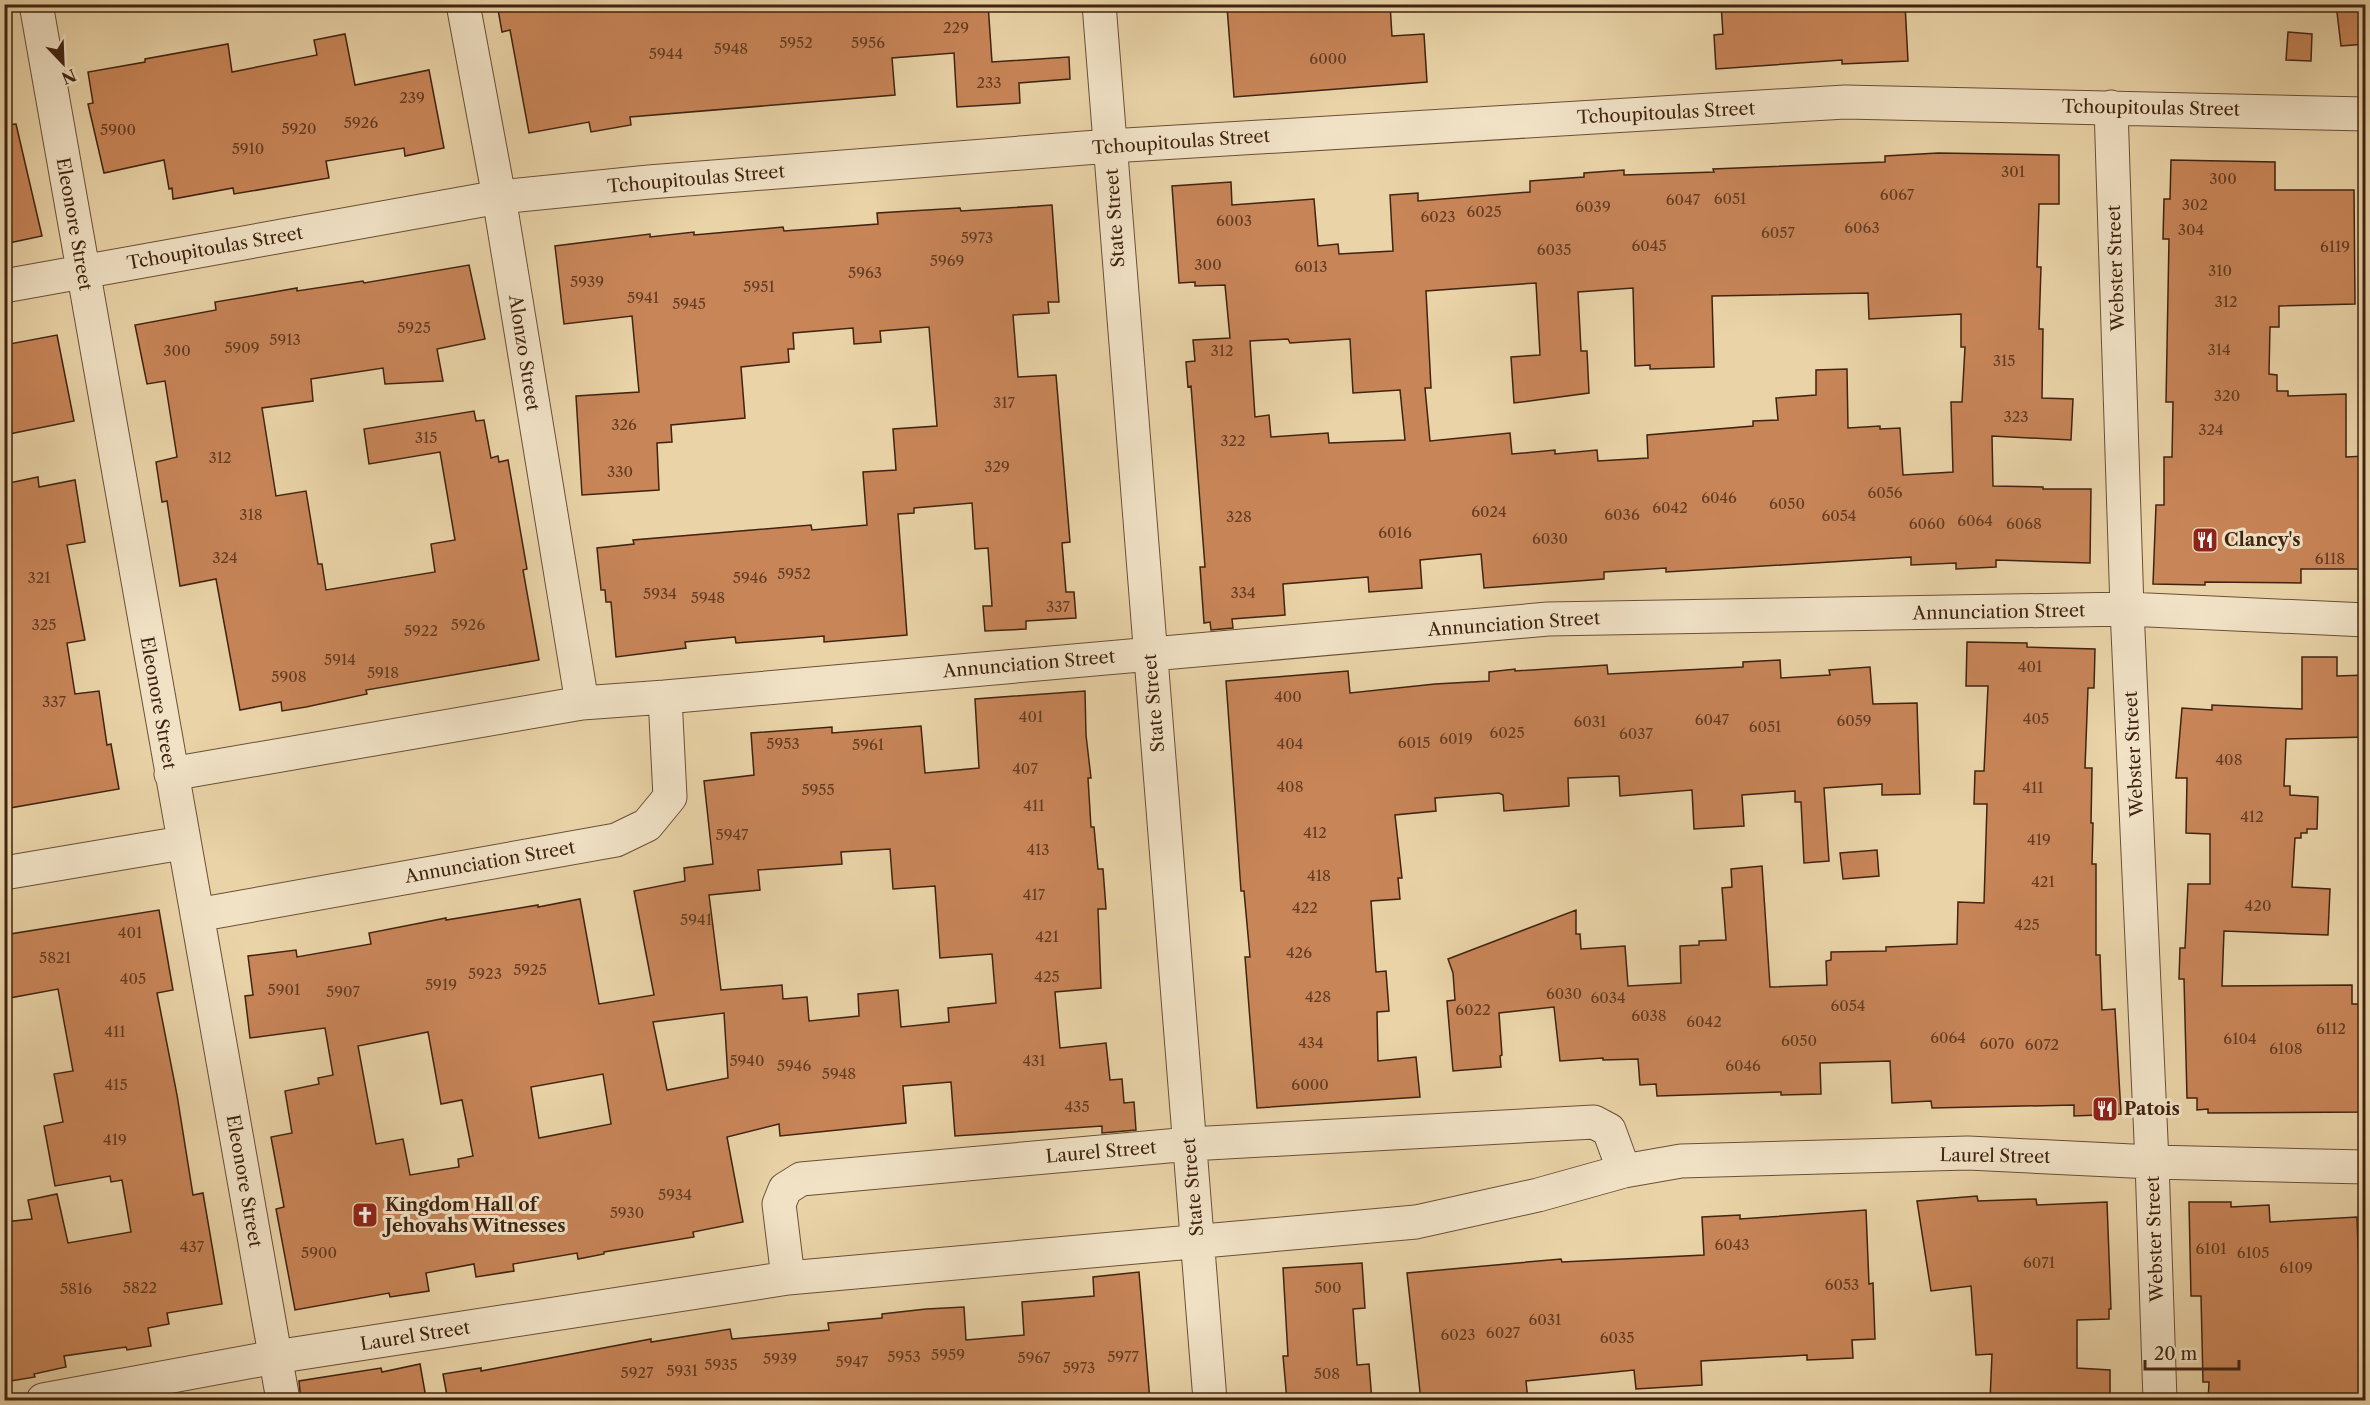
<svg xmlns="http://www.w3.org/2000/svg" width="2370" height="1405" font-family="'Libre Caslon Text',serif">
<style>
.building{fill:#c88558;stroke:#402311;stroke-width:1.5;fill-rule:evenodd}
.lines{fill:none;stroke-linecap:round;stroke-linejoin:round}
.minor-casing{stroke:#6a4f36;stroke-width:35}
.minor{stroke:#f1e2c6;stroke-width:33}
.labels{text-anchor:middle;stroke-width:6;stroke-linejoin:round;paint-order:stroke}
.number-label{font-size:15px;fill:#623c23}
.street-label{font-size:18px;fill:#402311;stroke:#f1e2c6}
.poi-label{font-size:18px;font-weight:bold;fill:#402311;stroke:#f1e2c6;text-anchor:start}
</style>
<rect width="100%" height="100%" fill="#e9d3a7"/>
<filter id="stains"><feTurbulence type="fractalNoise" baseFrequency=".00333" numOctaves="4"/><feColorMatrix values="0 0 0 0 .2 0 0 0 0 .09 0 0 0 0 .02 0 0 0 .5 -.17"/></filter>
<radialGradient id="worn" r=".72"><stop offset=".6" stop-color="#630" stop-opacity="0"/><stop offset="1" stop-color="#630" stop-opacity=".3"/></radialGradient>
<!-- building -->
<path class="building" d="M497,4H988L992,62L1069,57L1070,79L1019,83L1020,103L957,107L954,53L892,58L895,95L630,117L631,125L591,132L589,122L529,133L510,30L502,32Z
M1266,4H1390L1392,36L1424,34L1427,82L1234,97L1227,7Z
M1721,4H1905L1908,61L1842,64V60L1716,69L1714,35L1723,34Z
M2336,4H2366V44L2341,46Z
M2288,32L2312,34L2311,61L2286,60Z
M345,34L355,85L429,70L444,148L405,156L404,148L326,161L329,178L234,194L233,188L173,199L172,188L169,189L164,160L104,173L88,104L93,103L88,72L145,62V59L228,44L232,72L317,55L314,40Z
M16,124L42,236L4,244V125Z
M1938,153L2059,155V204H2039L2037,267H2041L2039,329H2043L2042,398L2073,399L2071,440L1992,436L1993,486L2043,487V489H2091L2090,563L1996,560V567L1956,569V563L1911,565V557L1666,572V568L1604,572V579L1484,588L1481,554L1420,560L1422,588L1369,592L1368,577L1283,584L1285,615L1232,619L1233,628L1211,630L1210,622L1204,623L1200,567H1205L1191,386L1188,387L1186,362L1195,361L1193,340L1230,338L1225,285L1195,286V282L1179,283L1172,186L1231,182L1232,205L1314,199L1318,246L1338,244L1339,254L1393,251L1390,195L1418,193V201L1530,192V181L1584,177V173L1624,170V175L1714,172L1713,169L1885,162V156ZM1536,283L1540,355L1511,357L1514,403L1589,393L1587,351H1581L1578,292L1633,288L1635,366L1650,365V369L1714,367L1712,296L1868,293L1869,319L1961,314V347H1965L1962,402H1951L1953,472L1903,475L1900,428L1880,429V426L1848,428L1847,369L1816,370V395L1776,398L1778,420L1753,421V426L1647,435L1648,458L1598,461L1597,450L1555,454V450L1512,454L1510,433L1430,441L1425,388H1431L1426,291ZM1288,339L1290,343L1350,339L1353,393L1400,390L1405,440L1329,443L1328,433L1271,437L1269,415L1255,417L1250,341Z
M2171,160L2275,162V190H2354L2355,304L2279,306V327H2270L2269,374L2277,375V391H2288V396L2346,394V457L2366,456V569H2301V583L2205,582V585L2153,584L2156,505H2164V457H2172L2173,402H2166L2169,239H2163L2164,199H2170Z
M1052,205L1059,302H1048L1049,313L1013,315L1018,377L1056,375L1070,542L1062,543L1066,592H1074L1076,618L1026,621V629L985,631L983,606H992L988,548L975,549L972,503L914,508V513L898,514L907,635L824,642V636L736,643L735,637L685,642L686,648L616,657L611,602H606L605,590H601L597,548L634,544L633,540L811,525L812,530L867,525L863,472L896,470L893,429L937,426L929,327L880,331L881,342L854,344L853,328L793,333L794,349H788L789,362L741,367L745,418L671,425L672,442L657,443L659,490L582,495L576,396L639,392L632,316L564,324L555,246L650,234V237L694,232V235L783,227L784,231L878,224L877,213L960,208L961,211Z
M469,265L485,339L437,349L443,381L385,384L383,368L311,379L313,401L262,408L276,496L306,491L318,564H322L326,590L435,572L431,544L455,540L440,452L369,464L364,429L474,411L476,421L484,420L491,458L498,456L499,462L508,460L527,569L523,570L539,660L366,690L367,694L306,707L282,711L281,702L240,710L216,579L180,586L167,501L162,502L156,462L177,457L165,381L147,384L135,325L216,310L215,302L257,295L297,288V291L363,281L364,283Z
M57,335L74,421L4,435V345Z
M38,477L39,487L75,480L85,542L67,545L85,640L67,643L75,694L99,691L107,745L111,744L119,789L4,809V702H10L4,669V484Z
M1967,642L2027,643V647L2095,649L2094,688H2088L2085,768H2092L2091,823H2093L2092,864H2096V955H2100L2102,1010L2115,1009L2121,1114L2074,1116V1105L1932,1108L1931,1101L1892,1103L1890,1061L1820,1063L1821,1094L1781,1095V1092L1657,1096L1656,1084L1640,1085L1638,1059L1603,1060V1058L1560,1061L1554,1007L1499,1013L1502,1055L1500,1056L1501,1067L1453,1071L1447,1001L1455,1000L1453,973L1448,959L1576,910V934H1580L1581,949L1625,946L1628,986L1681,983L1680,946L1699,945V941L1726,940L1722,888L1732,887L1731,869L1762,866L1770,987L1827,985L1826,961L1831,960V952L1886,951V947L1957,944L1958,902L1984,903L1987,804H1974L1975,771H1984L1988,686H1966Z
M2302,657H2337V676L2366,675V737L2286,739L2284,786H2290V795L2318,797L2317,829H2307V833H2301V838H2295L2292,887L2330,889L2328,935L2224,931L2222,986L2352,985V1004H2366V1112L2208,1113V1109L2197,1110V1098H2187L2184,979H2179L2180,948H2185L2188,884H2210V834L2186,833L2187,778H2176L2182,708L2212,710V705L2302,709Z
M1780,660L1781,678L1830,675L1829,670L1870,667L1873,704L1917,703L1920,794L1882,795V784L1824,788L1829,861L1804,863L1801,802H1795V791L1742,795L1744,826L1694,829L1692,790L1620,796L1619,776L1568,778L1569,806L1504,811L1503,795L1499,793L1435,798L1436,811L1395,815L1402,878H1398L1400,899L1371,901L1376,972L1386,971L1389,1011L1377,1012L1378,1061L1416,1057L1420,1097L1257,1108L1245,957H1250L1244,891H1241L1226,681L1348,671L1350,693L1435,684L1489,681V672L1515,669V671L1607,665L1608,674L1743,667V662Z
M1085,691L1086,735L1091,778H1088L1091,827H1094L1098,869H1103L1106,909H1098L1101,988L1055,992L1060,1048L1106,1043L1110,1080L1122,1079L1124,1103L1134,1102L1136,1130L1102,1133V1126L955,1136L951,1082L903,1086L906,1123L780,1136L779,1124L727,1137L743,1222L693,1232L694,1237L604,1252V1254L578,1259L577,1253L513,1264L514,1271L476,1277L474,1264L426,1273L429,1291L390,1297L389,1293L295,1310L276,1209L284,1207L271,1137L292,1133L285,1091L319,1084L318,1078L333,1075L325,1028L250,1038L245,996L253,995L248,956L296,950L297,957L371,944L369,933L446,918V920L538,905V907L580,899L599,1004L654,995L634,891L685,881L684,868L713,864L704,781L754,775L751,733L832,727V733L921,726L925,773L979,768L975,699ZM890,849L893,889L935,886L940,958L992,954L996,1003L948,1008L949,1022L901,1027L898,990L858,994L859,1016L809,1021L807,997L783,999L782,985L721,990L709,895L760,890L758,870L842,864L841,852ZM724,1013L728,1078L667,1090L653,1022ZM428,1032L441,1104L462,1100L473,1156L458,1159L459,1167L410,1175L403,1139L376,1144L358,1046ZM603,1074L611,1124L539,1138L531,1087Z
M1877,850L1879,876L1843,879L1840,853Z
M159,910L173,990L157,993L177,1095L193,1195L203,1193L222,1304L167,1313L169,1324L148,1328L151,1346L127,1350L126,1347L64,1356L66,1367L34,1374L35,1377L4,1382V1222L32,1219L28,1200L57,1194L68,1243L131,1232L122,1180L111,1182L110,1176L55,1186L44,1126L63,1122L54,1074L73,1071L58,989L4,999V935Z
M1977,1196L1978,1201L2036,1199L2037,1205L2107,1202L2111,1309H2109V1319L2077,1320V1368L2110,1370V1401H1990L1992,1354L1976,1355L1971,1286L1931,1291L1917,1201Z
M2189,1202H2231V1207L2269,1205L2270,1222L2357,1217L2362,1360H2366V1391L2360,1390L2359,1401H2208L2209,1382H2203L2201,1296H2191Z
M1866,1210L1869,1284L1873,1283L1875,1339L1852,1340L1853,1358L1807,1360V1355L1701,1361L1702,1385L1636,1389L1634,1370L1526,1381L1528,1401H1421L1407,1273L1561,1259L1562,1262L1704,1255L1702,1217L1740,1215V1219Z
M1362,1263L1365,1308L1353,1309L1357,1365L1369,1364L1372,1401H1287L1283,1356H1288L1283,1268Z
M1139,1272L1150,1401H448L443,1374L481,1368V1371L651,1339V1342L730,1329L732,1339L829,1330L828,1323L882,1318V1314L926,1309L964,1307L966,1340L1024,1335L1022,1302L1094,1296L1093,1277Z
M420,1364L426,1398L413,1401H301L299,1381L381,1368L382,1372Z"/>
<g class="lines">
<!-- minor casing -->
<g class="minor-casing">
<path id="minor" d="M36,4L283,1400
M463,4L499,197L582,703
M1099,4L1210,1400
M2111,107L2127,609L2152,1162L2160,1400
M4,286L499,197L649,182L1110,146L1845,102L2366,114
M171,774L582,703L665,697
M4,873L182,843
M197,915L616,840L647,825L670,797L665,697L1548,619L2127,609L2366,620
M788,1278L779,1204L785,1189L801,1179L1190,1144L1594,1122L1609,1130L1624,1171
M43,1400L275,1357L788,1278L1416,1222L1538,1195L1624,1171L1681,1161L1968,1153L2152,1162L2366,1167"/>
</g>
<!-- minor -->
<use href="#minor" class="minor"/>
</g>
<!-- icons -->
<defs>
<g id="restaurant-square" transform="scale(1.35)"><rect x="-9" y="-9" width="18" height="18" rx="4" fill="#8f2418" stroke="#f1e2c6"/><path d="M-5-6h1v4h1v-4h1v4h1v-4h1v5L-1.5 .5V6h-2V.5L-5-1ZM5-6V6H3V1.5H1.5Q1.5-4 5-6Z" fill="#fff"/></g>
<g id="church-square" transform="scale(1.35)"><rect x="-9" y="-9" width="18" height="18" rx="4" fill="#8f2418" stroke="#f1e2c6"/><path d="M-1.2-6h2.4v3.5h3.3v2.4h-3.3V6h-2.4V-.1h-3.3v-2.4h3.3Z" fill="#fff"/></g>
</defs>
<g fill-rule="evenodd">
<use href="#restaurant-square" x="2205" y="540"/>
<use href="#restaurant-square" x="2105" y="1109"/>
<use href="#church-square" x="365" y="1215"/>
</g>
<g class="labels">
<!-- number labels -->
<g class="number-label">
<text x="956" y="33">229</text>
<text x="796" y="48">5952</text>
<text x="868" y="48">5956</text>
<text x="731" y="54">5948</text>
<text x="666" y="59">5944</text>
<text x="1328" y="64">6000</text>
<text x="989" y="88">233</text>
<text x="412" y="103">239</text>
<text x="361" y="128">5926</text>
<text x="299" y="134">5920</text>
<text x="118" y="135">5900</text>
<text x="248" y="154">5910</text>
<text x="2013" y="177">301</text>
<text x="2223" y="184">300</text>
<text x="1897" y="200">6067</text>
<text x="1730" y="204">6051</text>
<text x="1683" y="205">6047</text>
<text x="2195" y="210">302</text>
<text x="1593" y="212">6039</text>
<text x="1484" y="217">6025</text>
<text x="1438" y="222">6023</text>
<text x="1234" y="226">6003</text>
<text x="1862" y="233">6063</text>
<text x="2191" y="235">304</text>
<text x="1778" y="238">6057</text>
<text x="977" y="243">5973</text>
<text x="1649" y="251">6045</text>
<text x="2335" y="252">6119</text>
<text x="1554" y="255">6035</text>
<text x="947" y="266">5969</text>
<text x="1208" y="270">300</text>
<text x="1311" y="272">6013</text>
<text x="2220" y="276">310</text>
<text x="865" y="278">5963</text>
<text x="587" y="287">5939</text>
<text x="759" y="292">5951</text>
<text x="643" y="303">5941</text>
<text x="2226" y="307">312</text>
<text x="689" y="309">5945</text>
<text x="414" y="333">5925</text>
<text x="285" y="345">5913</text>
<text x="242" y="353">5909</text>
<text x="2219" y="355">314</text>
<text x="177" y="356">300</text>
<text x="1222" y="356">312</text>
<text x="2004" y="366">315</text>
<text x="2227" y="401">320</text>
<text x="1004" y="408">317</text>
<text x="2016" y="422">323</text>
<text x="624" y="430">326</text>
<text x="2211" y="435">324</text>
<text x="426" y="443">315</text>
<text x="1233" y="446">322</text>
<text x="220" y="463">312</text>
<text x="997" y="472">329</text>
<text x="620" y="477">330</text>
<text x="1885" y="498">6056</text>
<text x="1719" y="503">6046</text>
<text x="1787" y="509">6050</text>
<text x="1670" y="513">6042</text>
<text x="1489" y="517">6024</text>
<text x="251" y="520">318</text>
<text x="1622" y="520">6036</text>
<text x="1839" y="521">6054</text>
<text x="1239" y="522">328</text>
<text x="1975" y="526">6064</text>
<text x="1927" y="529">6060</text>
<text x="2024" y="529">6068</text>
<text x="1395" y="538">6016</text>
<text x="1550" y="544">6030</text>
<text x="225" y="563">324</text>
<text x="2330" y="564">6118</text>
<text x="794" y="579">5952</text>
<text x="39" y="583">321</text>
<text x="750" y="583">5946</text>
<text x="1243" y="598">334</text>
<text x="660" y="599">5934</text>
<text x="708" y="603">5948</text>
<text x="1058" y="612">337</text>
<text x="44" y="630">325</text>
<text x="468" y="630">5926</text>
<text x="421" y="636">5922</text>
<text x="340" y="665">5914</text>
<text x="2030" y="672">401</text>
<text x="383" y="678">5918</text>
<text x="289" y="682">5908</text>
<text x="1288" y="702">400</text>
<text x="54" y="707">337</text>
<text x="1031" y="722">401</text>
<text x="2036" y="724">405</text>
<text x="1712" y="725">6047</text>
<text x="1854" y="726">6059</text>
<text x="1590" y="727">6031</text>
<text x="1765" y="732">6051</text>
<text x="1507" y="738">6025</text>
<text x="1636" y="739">6037</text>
<text x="1456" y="744">6019</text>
<text x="1414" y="748">6015</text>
<text x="783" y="749">5953</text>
<text x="1290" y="749">404</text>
<text x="868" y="750">5961</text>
<text x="2229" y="765">408</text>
<text x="1025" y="774">407</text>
<text x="1290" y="792">408</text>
<text x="2033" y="793">411</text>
<text x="818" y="795">5955</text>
<text x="1034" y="811">411</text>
<text x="2252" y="822">412</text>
<text x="1315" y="838">412</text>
<text x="732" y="840">5947</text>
<text x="2039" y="845">419</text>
<text x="1038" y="855">413</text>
<text x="1319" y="881">418</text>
<text x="2043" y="887">421</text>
<text x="1034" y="900">417</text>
<text x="2258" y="911">420</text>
<text x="1305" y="913">422</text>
<text x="696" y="925">5941</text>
<text x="2027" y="930">425</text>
<text x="130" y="938">401</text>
<text x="1047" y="942">421</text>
<text x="1299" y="958">426</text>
<text x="55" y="963">5821</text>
<text x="530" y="975">5925</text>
<text x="485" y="979">5923</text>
<text x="1047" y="982">425</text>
<text x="133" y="984">405</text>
<text x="441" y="990">5919</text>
<text x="284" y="995">5901</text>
<text x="343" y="997">5907</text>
<text x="1564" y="999">6030</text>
<text x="1318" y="1002">428</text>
<text x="1608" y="1003">6034</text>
<text x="1848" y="1011">6054</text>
<text x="1473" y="1015">6022</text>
<text x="1649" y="1021">6038</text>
<text x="1704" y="1027">6042</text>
<text x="2331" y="1034">6112</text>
<text x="115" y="1037">411</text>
<text x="1948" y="1043">6064</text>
<text x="2240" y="1044">6104</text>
<text x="1799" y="1046">6050</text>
<text x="1311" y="1048">434</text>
<text x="1997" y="1049">6070</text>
<text x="2042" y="1050">6072</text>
<text x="2286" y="1054">6108</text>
<text x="747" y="1066">5940</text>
<text x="1034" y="1066">431</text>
<text x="794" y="1071">5946</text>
<text x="1743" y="1071">6046</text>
<text x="839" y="1079">5948</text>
<text x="116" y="1090">415</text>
<text x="1310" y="1090">6000</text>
<text x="1077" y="1112">435</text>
<text x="115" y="1145">419</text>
<text x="675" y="1200">5934</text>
<text x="627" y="1218">5930</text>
<text x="1732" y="1250">6043</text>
<text x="192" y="1252">437</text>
<text x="2211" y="1254">6101</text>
<text x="319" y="1258">5900</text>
<text x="2253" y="1258">6105</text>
<text x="2039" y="1268">6071</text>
<text x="2296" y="1273">6109</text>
<text x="1842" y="1290">6053</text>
<text x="140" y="1293">5822</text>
<text x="1328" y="1293">500</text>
<text x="76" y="1294">5816</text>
<text x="1545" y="1325">6031</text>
<text x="1503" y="1338">6027</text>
<text x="1458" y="1340">6023</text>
<text x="1617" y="1343">6035</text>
<text x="948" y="1360">5959</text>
<text x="904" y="1362">5953</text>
<text x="1123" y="1362">5977</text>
<text x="1034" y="1363">5967</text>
<text x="780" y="1364">5939</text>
<text x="852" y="1367">5947</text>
<text x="721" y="1370">5935</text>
<text x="1079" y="1373">5973</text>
<text x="682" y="1376">5931</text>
<text x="637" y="1378">5927</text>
<text x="1327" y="1379">508</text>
</g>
<!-- street labels -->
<g class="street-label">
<text transform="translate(2151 108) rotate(1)" y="6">Tchoupitoulas Street</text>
<text transform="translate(1666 113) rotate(-3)" y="6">Tchoupitoulas Street</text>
<text transform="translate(1181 142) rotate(-4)" y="6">Tchoupitoulas Street</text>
<text transform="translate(696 179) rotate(-5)" y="6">Tchoupitoulas Street</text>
<text transform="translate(1115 218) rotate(-94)" y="6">State Street</text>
<text transform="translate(74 224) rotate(80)" y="6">Eleonore Street</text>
<text transform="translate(215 248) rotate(-10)" y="6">Tchoupitoulas Street</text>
<text transform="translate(2116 268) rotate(-92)" y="6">Webster Street</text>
<text transform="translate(524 353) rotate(81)" y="6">Alonzo Street</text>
<text transform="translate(1999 612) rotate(-1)" y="6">Annunciation Street</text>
<text transform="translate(1514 624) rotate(-4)" y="6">Annunciation Street</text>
<text transform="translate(1029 664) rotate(-5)" y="6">Annunciation Street</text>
<text transform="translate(158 703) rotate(80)" y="6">Eleonore Street</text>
<text transform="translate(1154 703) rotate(-95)" y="6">State Street</text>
<text transform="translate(2134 754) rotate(-93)" y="6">Webster Street</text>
<text transform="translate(490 862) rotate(-10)" y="6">Annunciation Street</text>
<text transform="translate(1101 1152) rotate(-5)" y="6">Laurel Street</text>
<text transform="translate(1995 1156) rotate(1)" y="6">Laurel Street</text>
<text transform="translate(244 1181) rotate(80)" y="6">Eleonore Street</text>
<text transform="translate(1193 1187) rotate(-95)" y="6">State Street</text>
<text transform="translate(2155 1239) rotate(-92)" y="6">Webster Street</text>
<text transform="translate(415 1336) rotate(-9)" y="6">Laurel Street</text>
</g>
<!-- poi labels -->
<g class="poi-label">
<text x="2224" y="546">Clancy's</text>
<text x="2124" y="1115">Patois</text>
<text x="385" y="1211">Kingdom Hall of<tspan x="385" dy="21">Jehovahs Witnesses</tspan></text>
</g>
</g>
<!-- margin -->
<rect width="2370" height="1405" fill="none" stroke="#e9d3a7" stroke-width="24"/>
<rect x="6" y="6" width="2358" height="1393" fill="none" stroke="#402311" stroke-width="3"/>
<rect x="12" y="12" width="2346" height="1381" fill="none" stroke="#402311" stroke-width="1.5"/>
<!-- north arrow -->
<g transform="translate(63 63) rotate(157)" stroke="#f1e2c6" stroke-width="4.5" paint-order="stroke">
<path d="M0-4.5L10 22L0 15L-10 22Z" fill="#402311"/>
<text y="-9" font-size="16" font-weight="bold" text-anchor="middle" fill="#402311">N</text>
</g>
<!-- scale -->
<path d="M2145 1360v9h94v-9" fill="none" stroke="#402311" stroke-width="3"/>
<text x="2154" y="1360" font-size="18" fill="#402311" stroke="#f1e2c6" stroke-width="4.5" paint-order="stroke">20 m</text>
<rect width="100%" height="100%" filter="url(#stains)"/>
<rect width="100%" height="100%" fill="url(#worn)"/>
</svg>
